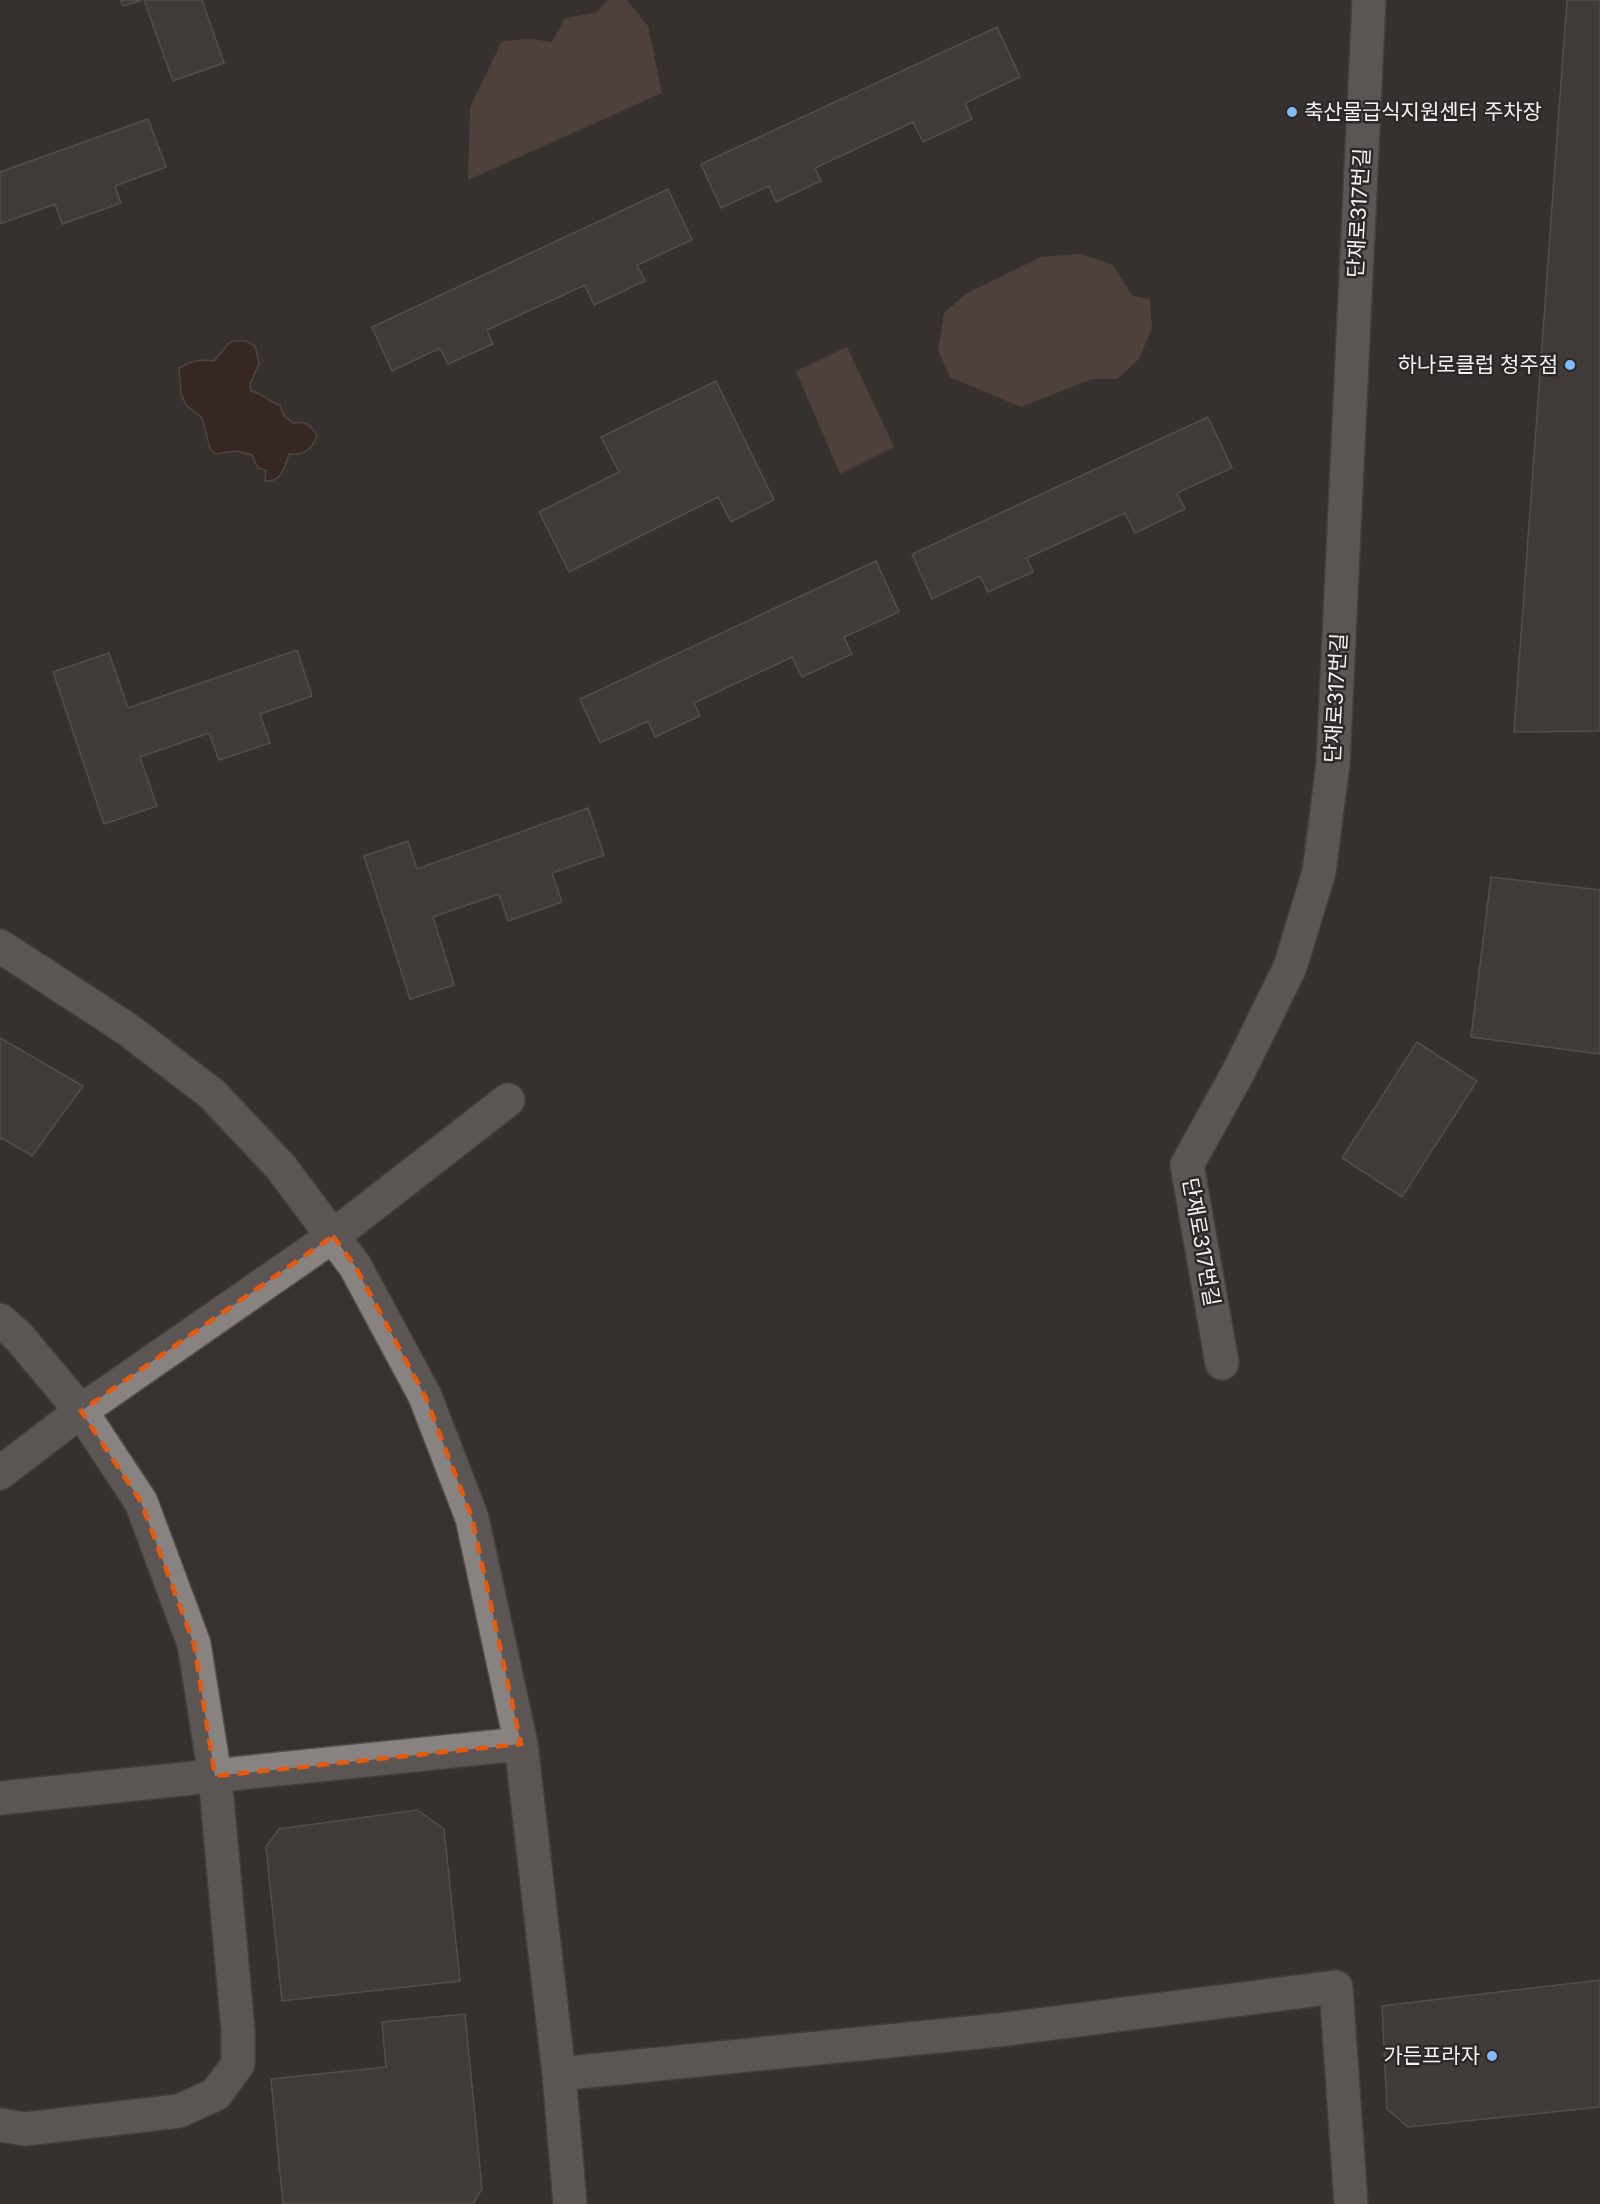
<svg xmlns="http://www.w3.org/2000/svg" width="1600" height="2204" font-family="Inter,'Noto Sans KR',sans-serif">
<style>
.green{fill:#6b534b}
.water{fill:#361c14;stroke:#6f5c56;stroke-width:1.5}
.building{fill:#4d4746;stroke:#746e6c;stroke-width:1.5}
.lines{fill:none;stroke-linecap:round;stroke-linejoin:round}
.minor-casing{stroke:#524e4c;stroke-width:36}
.minor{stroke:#888280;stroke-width:33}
.marked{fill:none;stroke:#e8590c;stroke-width:4.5;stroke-dasharray:12 8;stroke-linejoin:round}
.poi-dot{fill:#7fbdfa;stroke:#2d2826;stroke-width:2}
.labels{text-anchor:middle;stroke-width:5;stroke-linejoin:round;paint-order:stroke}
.poi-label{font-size:21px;fill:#f4f1f0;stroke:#2d2826;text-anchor:end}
.street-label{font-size:21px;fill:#f4f1f0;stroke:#2d2826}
</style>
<rect width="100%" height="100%" fill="#373230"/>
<!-- green -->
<path class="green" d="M608,0H627L648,26L662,93L468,180L470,107L502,41L531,39L552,42L565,18L596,13Z
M1082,254L1113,265L1132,296L1150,299L1152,328L1139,359L1117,379H1092L1021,407L950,377L938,350L944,313L967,293L1041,257Z
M847,347L894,447L840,474L796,371Z"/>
<!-- water -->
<path class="water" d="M234,341H246L255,346L259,363L250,384L251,391C263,393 268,402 280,405L284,416L293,423C306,421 311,425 317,436C311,450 305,455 289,454C284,468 282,482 265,481L266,470L258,468L252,455L236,451L215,454L210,448L202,418L186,405L181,394L179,368C191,361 200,359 214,361L229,343Z"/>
<!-- building -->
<path class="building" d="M120,0H142L123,6Z
M144,0H202L224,63L173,81Z
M1567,0H1600V731L1514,732Z
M997,27L1020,77L965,103L972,119L923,142L913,122L815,168L821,181L776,202L769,186L721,208L701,164Z
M148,119L166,167L115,186L121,203L62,224L55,204L0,224V172Z
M668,189L692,240L637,265L645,281L594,305L585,285L487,330L493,344L448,364L440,348L392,371L372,327Z
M716,381L774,500L731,522L718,497L569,572L539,512L619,472L601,437Z
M1208,417L1232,468L1177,493L1185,509L1135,533L1125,513L1027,558L1033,572L988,592L980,576L932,599L912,554Z
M876,561L899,612L844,637L852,654L802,677L792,657L694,703L700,716L655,737L648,721L600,743L580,699Z
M297,650L312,696L260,714L270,743L219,760L209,733L140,757L157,806L104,824L53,672L109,653L128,708Z
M588,808L604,855L552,873L562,902L508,921L499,894L433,917L454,985L410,999L364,856L408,841L417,869Z
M1491,877L1600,890V1054L1471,1037Z
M0,1038L83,1086L32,1156L2,1138L0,1140Z
M1417,1042L1477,1081L1402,1197L1342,1158Z
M417,1810L444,1829L460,1981L282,2001L266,1847L279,1829Z
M1600,1980V2107L1408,2127L1387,2109L1382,2006Z
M465,2014L482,2189L473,2204H283L271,2079L386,2067L382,2022Z"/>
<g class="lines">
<!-- minor casing -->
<g class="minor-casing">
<path id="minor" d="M0,946L127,1029L212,1094L280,1166L355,1266L425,1396L472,1518L521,1744L559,2074L570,2204
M0,1320L19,1337L81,1411L141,1502L194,1644L215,1776L238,2030V2064L216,2094L179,2111L25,2129L0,2125
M1222,1363L1187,1165L1240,1069L1290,967L1319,872L1333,764L1369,0
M0,1473L81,1411L333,1236L508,1100
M0,1798L521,1744
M559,2074L999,2030L1336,1987L1351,2204"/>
</g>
<!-- minor -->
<use href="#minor" class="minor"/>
</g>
<!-- marked area -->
<path d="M0 0H1600V2204H0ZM333,1236L355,1266L425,1396L472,1518L521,1744L215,1776L194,1644L141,1502L81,1411Z" fill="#373230" fill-opacity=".55" fill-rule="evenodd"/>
<path class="marked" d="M333,1236L355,1266L425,1396L472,1518L521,1744L215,1776L194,1644L141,1502L81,1411Z"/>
<!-- markers -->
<g class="poi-dot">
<circle cx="1292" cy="112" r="6"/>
<circle cx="1570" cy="365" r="6"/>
<circle cx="1492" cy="2056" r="6"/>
</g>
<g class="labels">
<!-- poi labels -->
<g class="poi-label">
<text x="1304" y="119" text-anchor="start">축산물급식지원센터 주차장</text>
<text x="1558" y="372">하나로클럽 청주점</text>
<text x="1480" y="2063">가든프라자</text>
</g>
<!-- street labels -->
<g class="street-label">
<text transform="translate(1359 213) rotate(-87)" y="7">단재로317번길</text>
<text transform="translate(1336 698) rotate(-87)" y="7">단재로317번길</text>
<text transform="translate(1201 1242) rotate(80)" y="7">단재로317번길</text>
</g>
</g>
</svg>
